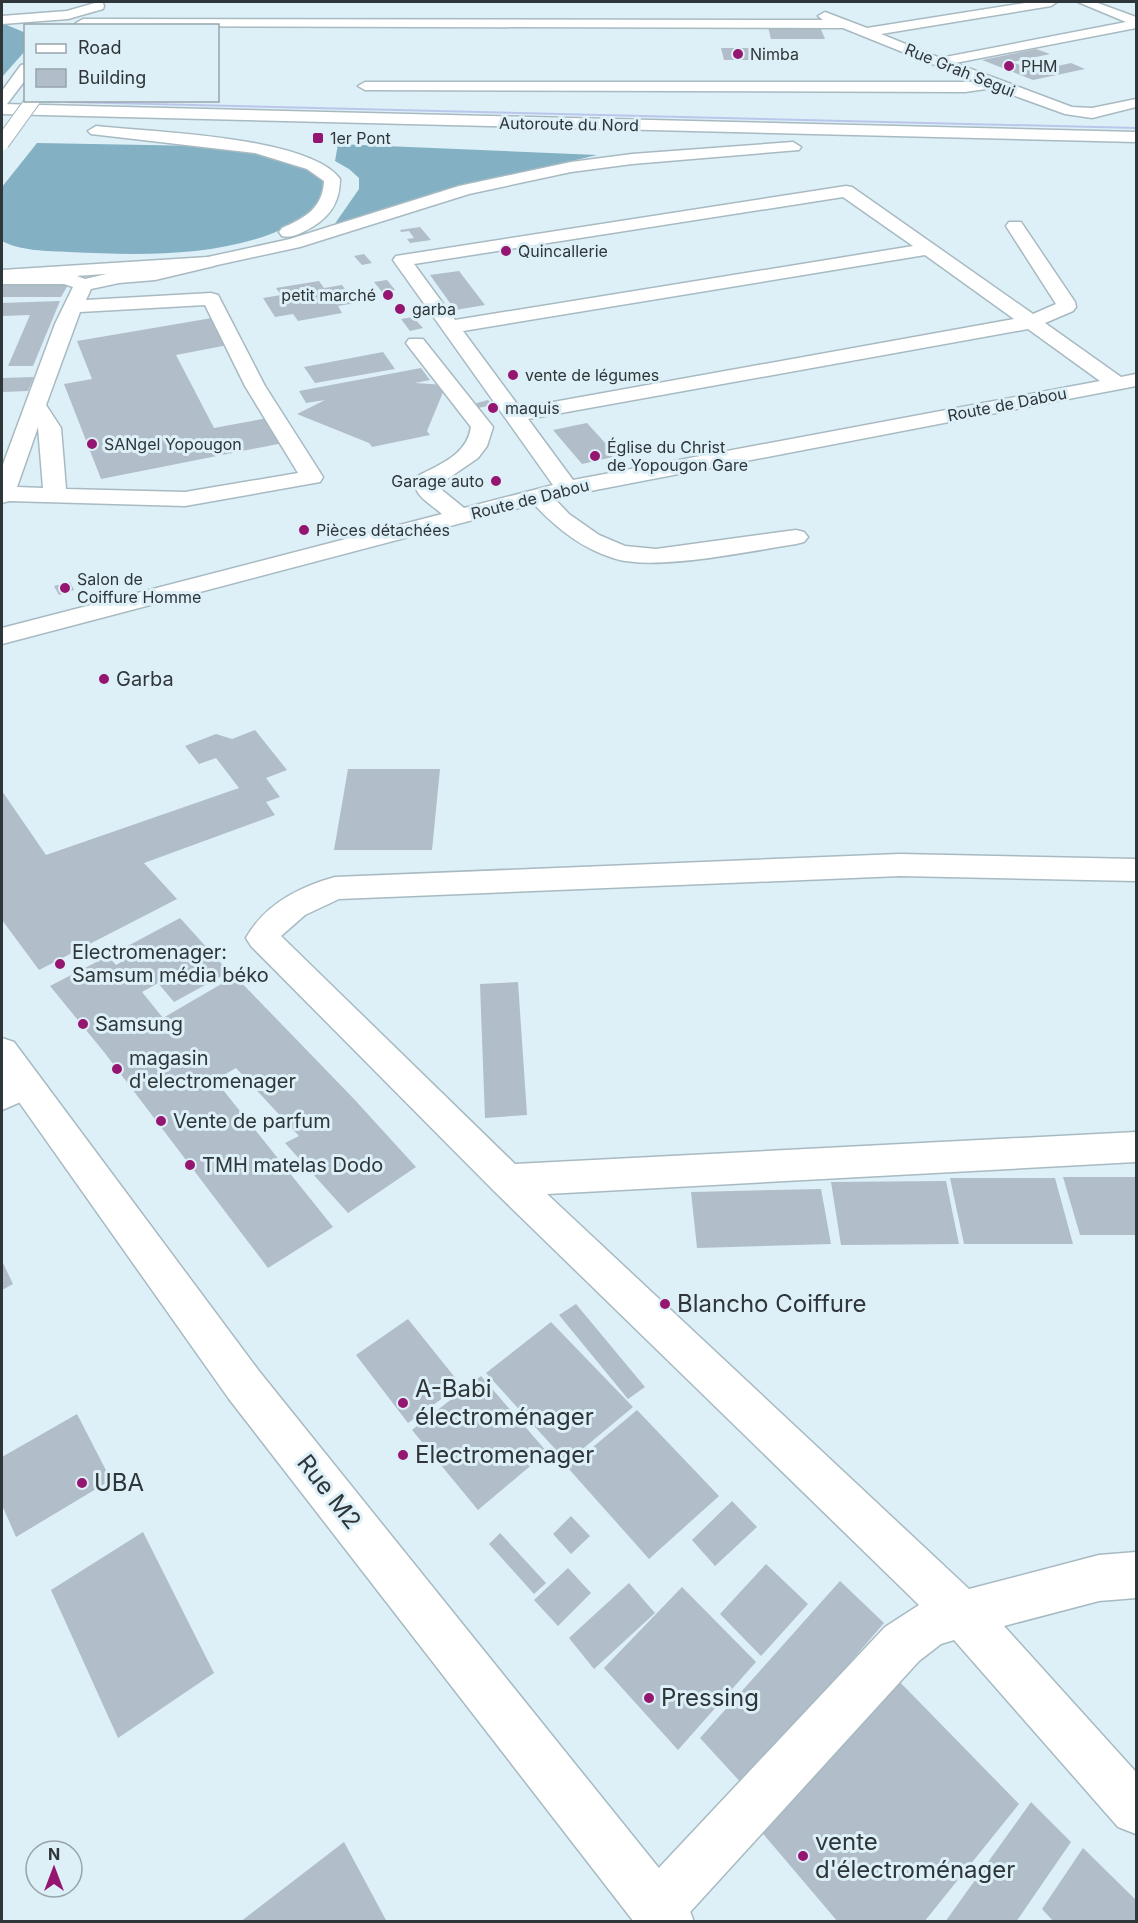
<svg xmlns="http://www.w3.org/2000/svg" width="1138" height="1923" font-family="Inter,sans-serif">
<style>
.forest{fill:#83b1c3}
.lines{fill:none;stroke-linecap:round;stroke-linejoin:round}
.stream{fill:#bbc6ec;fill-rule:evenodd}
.building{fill:#b1bdc9}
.minor-casing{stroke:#a8bac1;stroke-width:3}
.major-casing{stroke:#a8bac1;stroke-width:3}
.highway-casing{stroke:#a8bac1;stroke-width:3}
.minor{fill:#fff;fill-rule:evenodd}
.major{fill:#fff;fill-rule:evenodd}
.highway{fill:#fff;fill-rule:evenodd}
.major-bridge-casing{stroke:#a8bac1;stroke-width:16;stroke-linecap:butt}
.major-bridge{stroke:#fff;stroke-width:14}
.poi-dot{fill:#951670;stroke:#ddeff7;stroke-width:2}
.labels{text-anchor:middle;stroke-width:6;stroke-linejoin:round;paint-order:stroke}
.far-poi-label{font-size:16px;fill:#2f3639;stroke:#ddeff7;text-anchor:start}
.far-street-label{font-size:16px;fill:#2f3639;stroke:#ddeff7}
.poi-label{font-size:20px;fill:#2f3639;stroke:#ddeff7;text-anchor:start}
.near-poi-label{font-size:24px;fill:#2f3639;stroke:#ddeff7;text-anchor:start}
.near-street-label{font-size:24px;fill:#2f3639;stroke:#ddeff7}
</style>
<rect width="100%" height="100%" fill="#ddeff7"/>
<!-- forest -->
<path class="forest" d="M2,23L26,33L25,51L2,77Z
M37,143L202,146L252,151L301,163L326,181L321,207C300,220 280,232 256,239C195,257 131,255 69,252C48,251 20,251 2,241V187Z
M338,144L597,155L465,186L334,225L359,189V178L349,169L335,161Z"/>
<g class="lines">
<!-- stream -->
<path class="stream" d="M66,101L1136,127V129L68,103Z"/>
</g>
<!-- building -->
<path class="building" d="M768,27H820L825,39H771Z
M721,48H753L756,60H724Z
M1036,49L1050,54L1012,62L1035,71L1071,63L1085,69L1033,80L982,60Z
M420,227L431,240L410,243L407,239L414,238L409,231L401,232L400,230Z
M364,254L372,263L362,265L354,256Z
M459,271L485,305L455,310L430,275Z
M387,280L395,290L382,292L374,282Z
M319,281L324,288L342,285L355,303L338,306L342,313L298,321L293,314L275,317L263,298L281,295L276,288Z
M2,285H68L61,297H2Z
M60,301L33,366H8L30,315L2,316V303Z
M413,317L423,328L410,331L401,319Z
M212,318L228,345L176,355L214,428L273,417L288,442L101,479L64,384L92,379L77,341Z
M383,352L395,369L315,383L304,367Z
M421,368L430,380L415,383L446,385L427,431L430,435L372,447L369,443L297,414L325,400L306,403L299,391Z
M34,377L28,391L2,392V378Z
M488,400L493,405L478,408L473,404Z
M587,423L617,456L582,464L553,430Z
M70,582L74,590L59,595L54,586Z
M255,730L287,770L266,778L280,797L266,802L275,815L144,863L177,899L39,970L2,920V791L46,855L239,788L216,758L199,764L185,746L216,734L232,739Z
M348,769H440L432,850H334Z
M180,918L229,972L174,1002L158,983L142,992L163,1018L235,976L354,1099L416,1167L348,1213L285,1143L299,1136L236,1068L215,1080L333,1227L268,1268L104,1052L50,986L108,956L116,965L131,956L124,948Z
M518,982L527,1115L485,1118L480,984Z
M1063,1177H1136V1235H1080Z
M950,1178H1055L1073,1244H964Z
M946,1181L959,1244L841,1245L831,1182Z
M821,1189L831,1244L697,1248L691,1192Z
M2,1261L13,1284L2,1290Z
M576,1304L645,1387L628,1399L559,1315Z
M408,1319L461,1385L408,1423L356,1355Z
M551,1322L633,1407L567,1462L486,1373Z
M481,1376L547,1452L478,1510L412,1430Z
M637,1410L719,1496L649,1559L568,1468Z
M77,1414L111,1480L16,1537L2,1505V1457Z
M732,1501L757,1527L715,1566L692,1540Z
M571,1516L590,1536L571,1554L553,1534Z
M143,1532L214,1673L118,1738L51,1590Z
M500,1533L546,1583L534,1594L489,1544Z
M766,1564L808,1604L761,1656L720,1614Z
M568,1568L591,1593L558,1626L534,1600Z
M840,1581L884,1623L744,1786L700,1738Z
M629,1583L655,1613L594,1669L569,1638Z
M682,1587L756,1662L678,1750L604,1668Z
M890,1672L1019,1804L924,1922H838L753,1822Z
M1031,1802L1071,1842L1016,1922H945Z
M344,1842L387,1922H240Z
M1083,1848L1136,1900V1922H1054L1042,1909Z"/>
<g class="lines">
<!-- minor casing -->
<g class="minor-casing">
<path id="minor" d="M1031,2H1057L1051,6L881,34L940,58L1126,22L1078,2H1095L1136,17V28L955,63L1072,107L1092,108L1136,99V107L1092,118L1065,114L993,88L965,92L365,90L358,86L365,82H977L843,28L78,26L76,23L83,19L823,20L818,16L825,12L867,28Z
M846,186L852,187L1033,314L1056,304L1006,226L1009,222H1021L1075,302L1076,307L1073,311L1045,323L1121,377L1136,374V386L554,498L569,514L599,535L625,546L656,549L796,530L804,532L808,537L804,542L796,544C750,551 654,572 613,558C581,548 556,528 534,504L2,644V628L442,514C431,504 407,492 418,476C440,464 467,455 471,427L409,347L406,343L409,339H423L493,427L487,446L478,458L437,486L464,508L553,485L393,260L396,256ZM843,197L913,246L455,320L414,264ZM925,255L1014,319L520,408L463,331ZM1028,329L1100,381L573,480L528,419Z
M208,257L214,258L217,262L214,266L155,280L119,283L91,289L86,300L211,293L218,295L265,386L323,477L320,482L185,506L9,501L2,503V467L55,324L73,287L64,284H2V273L66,272L85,279L119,271L155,268ZM205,305L245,386L298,473L185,492L66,489L61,428L46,405L80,312ZM38,427L43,488L17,487Z
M900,854L1136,859V881L900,876L339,899L305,915L281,936L515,1164L1136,1132V1162L547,1194L969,1589L1099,1555L1136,1552V1598L1099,1601L1004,1626L1136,1772V1834L1118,1827L954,1640L941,1644L919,1661L681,1922H637L632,1908L639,1889L885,1627L919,1605L494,1191L251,946L246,938C265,904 299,887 335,877Z
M24,1071L37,1075L42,1085L37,1095L2,1110V1080Z"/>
</g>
<!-- major casing -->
<g class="major-casing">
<path id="major" d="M26,64V79L7,104L2,105V91L21,65Z
M2,1038L14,1042L259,1371L687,1903L694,1922H634L229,1399L2,1078Z"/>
</g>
<!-- highway casing -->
<g class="highway-casing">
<path id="highway" d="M98,2L103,3L104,6L103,9L68,19L2,24V16L67,11Z
M2,104L1136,132V142L2,114Z
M96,126C149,132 309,136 340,179C340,205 327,220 305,231C297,235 290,238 282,236L279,232L282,228C305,218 323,208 324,181L307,169L255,153L91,134L88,131Z
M793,142L801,147L799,150L632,164L571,172L469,194L300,247L208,267L2,281V270L208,257L290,239L459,186L571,162L632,154Z"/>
</g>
<!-- minor -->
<use href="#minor" class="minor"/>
<!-- major -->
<use href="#major" class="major"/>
<!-- highway -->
<use href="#highway" class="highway"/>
<!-- major-bridge casing -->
<g class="major-bridge-casing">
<path id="major-bridge" d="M2,143L33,100"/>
</g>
<!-- major-bridge -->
<use href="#major-bridge" class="major-bridge"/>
</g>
<!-- markers -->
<g class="poi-dot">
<circle cx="738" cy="54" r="6"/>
<circle cx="1009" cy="66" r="6"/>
<rect x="312" y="132" width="12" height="12" rx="3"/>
<circle cx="506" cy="251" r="6"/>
<circle cx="388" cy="295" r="6"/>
<circle cx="400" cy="309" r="6"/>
<circle cx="513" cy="375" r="6"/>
<circle cx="493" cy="408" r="6"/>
<circle cx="92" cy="444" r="6"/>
<circle cx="595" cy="456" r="6"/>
<circle cx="496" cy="481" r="6"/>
<circle cx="304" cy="530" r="6"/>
<circle cx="65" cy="588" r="6"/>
<circle cx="104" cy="679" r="6"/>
<circle cx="60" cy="964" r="6"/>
<circle cx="83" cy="1024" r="6"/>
<circle cx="117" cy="1069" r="6"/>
<circle cx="161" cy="1121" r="6"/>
<circle cx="190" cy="1165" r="6"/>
<circle cx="665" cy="1304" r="6"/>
<circle cx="403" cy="1403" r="6"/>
<circle cx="403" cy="1455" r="6"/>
<circle cx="82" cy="1483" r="6"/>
<circle cx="649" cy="1698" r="6"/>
<circle cx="803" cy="1856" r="6"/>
</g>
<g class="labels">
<!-- far-poi labels -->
<g class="far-poi-label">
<text x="750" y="60">Nimba</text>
<text x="1021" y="72">PHM</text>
<text x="330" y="144">1er Pont</text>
<text x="518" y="257">Quincallerie</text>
<text x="376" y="301" text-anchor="end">petit marché</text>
<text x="412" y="315">garba</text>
<text x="525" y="381">vente de légumes</text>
<text x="505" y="414">maquis</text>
<text x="104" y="450">SANgel Yopougon</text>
<text x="607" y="453">Église du Christ<tspan x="607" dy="18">de Yopougon Gare</tspan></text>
<text x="484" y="487" text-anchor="end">Garage auto</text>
<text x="316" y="536">Pièces détachées</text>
<text x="77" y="585">Salon de<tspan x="77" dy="18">Coiffure Homme</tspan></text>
</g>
<!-- far-street labels -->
<g class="far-street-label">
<text transform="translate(960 70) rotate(22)" y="6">Rue Grah Segui</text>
<text transform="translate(569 124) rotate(1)" y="6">Autoroute du Nord</text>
<text transform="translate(1007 404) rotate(-11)" y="6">Route de Dabou</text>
<text transform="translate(530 499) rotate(-14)" y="6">Route de Dabou</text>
</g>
<!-- poi labels -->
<g class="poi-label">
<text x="116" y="686">Garba</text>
<text x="72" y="959">Electromenager:<tspan x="72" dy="23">Samsum média béko</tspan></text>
<text x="95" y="1031">Samsung</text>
<text x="129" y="1065">magasin<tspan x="129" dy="23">d'electromenager</tspan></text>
<text x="173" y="1128">Vente de parfum</text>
<text x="202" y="1172">TMH matelas Dodo</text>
</g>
<!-- near-poi labels -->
<g class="near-poi-label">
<text x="677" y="1312">Blancho Coiffure</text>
<text x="415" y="1397">A-Babi<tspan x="415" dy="28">électroménager</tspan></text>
<text x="415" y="1463">Electromenager</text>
<text x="94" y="1491">UBA</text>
<text x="661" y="1706">Pressing</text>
<text x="815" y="1850">vente<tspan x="815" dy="28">d'électroménager</tspan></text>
</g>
<!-- near-street labels -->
<g class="near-street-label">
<text transform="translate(329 1492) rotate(52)" y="8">Rue M2</text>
</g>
</g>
<!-- border -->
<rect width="1138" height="1923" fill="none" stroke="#2f3639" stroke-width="6"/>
<!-- legend -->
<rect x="24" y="24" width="195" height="78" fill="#ddeff7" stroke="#97a5ab" stroke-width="1.5"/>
<rect x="36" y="44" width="30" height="9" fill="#ffffff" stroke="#97a5ab" stroke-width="1.5"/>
<text x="78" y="54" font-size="18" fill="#2f3639">Road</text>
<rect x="36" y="69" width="30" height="18" fill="#b1bdc9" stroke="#97a5ab" stroke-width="1.5"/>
<text x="78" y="84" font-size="18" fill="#2f3639">Building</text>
<!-- north arrow -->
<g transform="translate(54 1869)"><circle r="28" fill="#ddeff7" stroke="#97a5ab" stroke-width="1.5"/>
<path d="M0-4.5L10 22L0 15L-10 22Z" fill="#951670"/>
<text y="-9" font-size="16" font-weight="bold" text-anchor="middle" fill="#2f3639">N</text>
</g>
</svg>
